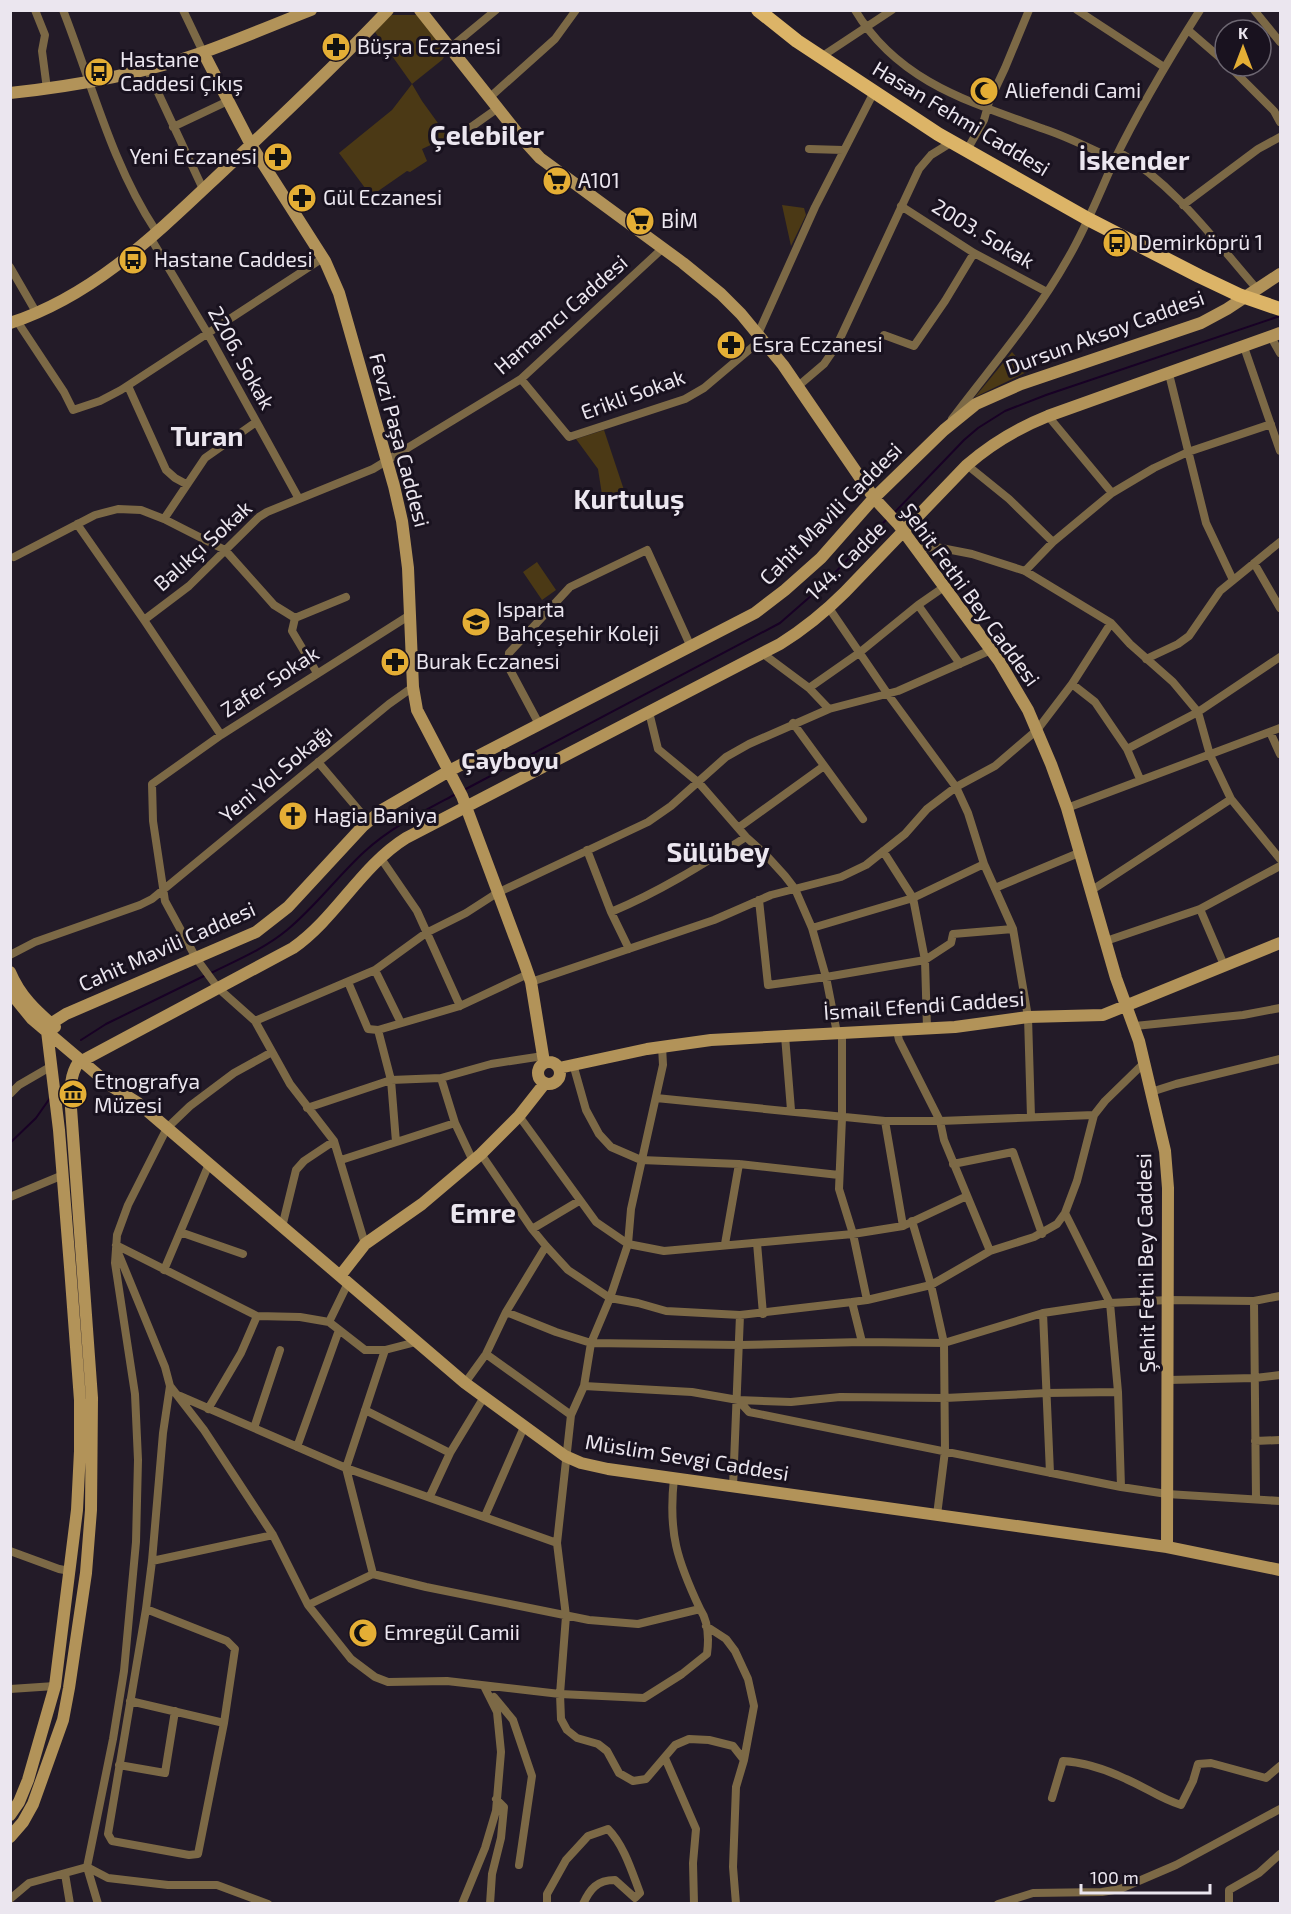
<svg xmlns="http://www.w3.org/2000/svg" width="1291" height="1914" font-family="'Exo 2',sans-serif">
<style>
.green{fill:#4b3915}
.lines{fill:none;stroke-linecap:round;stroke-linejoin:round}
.stream{stroke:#180125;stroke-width:2}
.street{stroke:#7c6946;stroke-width:8}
.secondary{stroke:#b29359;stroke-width:12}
.primary{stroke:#dcb467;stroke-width:14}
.labels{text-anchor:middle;stroke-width:6;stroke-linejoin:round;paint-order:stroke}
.poi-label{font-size:21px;fill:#ebe6ef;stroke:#19121f;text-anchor:start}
.street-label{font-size:21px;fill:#ebe6ef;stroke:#19121f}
.quarter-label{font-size:24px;font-weight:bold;fill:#ebe6ef;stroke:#19121f}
.district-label{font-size:27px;font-weight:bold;fill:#ebe6ef;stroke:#19121f}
</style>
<rect width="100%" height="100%" fill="#231b28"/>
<!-- green -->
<path class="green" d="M390,15H421L450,48L442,60L412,84L422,101L448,137L422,149L427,161L410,172L407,171L371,196L339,153L392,110L412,84L375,32Z
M782,205L804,208L806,215L791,246Z
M1012,352L1029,371L975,397Z
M604,430L627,499L603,501L598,469L576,439Z
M537,562L556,590L542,600L523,572Z"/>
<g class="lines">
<!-- stream -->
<path class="stream" d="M894,513L964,440L978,428L1005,411L1046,395L1280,316
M464,790L780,623L820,588L887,519
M211,973C237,960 264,949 287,930C315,907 337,877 364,852C391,827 424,811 456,794
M81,1040L106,1024L206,975
M10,1143L36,1118L50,1098"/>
<!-- street -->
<path class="street" d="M35,10L45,35L42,51L47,89
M63,10C92,84 112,165 156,231
M183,10L203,52
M855,10C898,82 970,102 1044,129C1068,137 1092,149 1115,160
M1077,10L1164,67
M1254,10L1280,42
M1188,30L1225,62
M450,48L496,10
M821,57L892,10
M1229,66L1274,111L1280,122
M147,69L203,189
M489,98L555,39L576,10
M173,127L228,101
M450,142L498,108
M809,149L843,150
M967,150L984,120L989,102L1005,68L1029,10
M1119,152C1175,185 1215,241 1257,289
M1183,205L1258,149L1280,137
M901,206L974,253L1047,292
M150,237L208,334L299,499
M10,267L36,312
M17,321L64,392L73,410L100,401L121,390L323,258
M758,334L815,207L874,92
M884,335L914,346L945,301L974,253
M1271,337L1280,353
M1244,347L1280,451
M1169,374L1206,523L1233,580
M521,379L569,437L685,399L704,388L762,339
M128,386L166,470L175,478L186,484
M797,387L824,364L837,345L919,169L931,155L952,142
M1048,416L1112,493
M952,419C991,367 1035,317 1067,260C1086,228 1099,194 1114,161C1139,109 1169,59 1200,10
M967,465L1009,499L1053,542
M164,519L205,458L256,422
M77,524L144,620L221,735
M916,549L936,547L972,554L1025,571L1111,623L1130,644L1173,682L1198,712L1210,755L1231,799L1280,859
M14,557L95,515L118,509L141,510L164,519L225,550L274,605L295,618L292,631L317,673
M1254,563L1280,608
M1025,571L1053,542L1112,493L1154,468L1188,452L1271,424
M918,605L960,664
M829,608L887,693L956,787L968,813L984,864L1013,929L1028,1017L1031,1117
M295,618L346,597
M144,620L189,586L259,517L267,512L373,469L521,379L663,248
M762,653L809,688L829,709
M1146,659L1178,644L1189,636L1220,591L1280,542
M1072,684L1095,702L1127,749L1140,779
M809,688L859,653L918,605L944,587
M649,712L658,749L699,783L746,837L765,854L785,876L795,889L812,928L826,977L837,1033
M793,723L863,819
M539,724L508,666L509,653L570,587L647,550L691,647
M1270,732L1280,754
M1127,749L1198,712L1280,657
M318,762L368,821
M1067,808L1280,728
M738,828L824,766
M587,850L611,912L629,949
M883,851L913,898L925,960L927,1028
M380,857L417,911L460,1006
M995,888L1081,852
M1092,890L1231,799
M759,900L768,985L826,977L925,960L951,943L953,934L1013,929
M1200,909L1224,965
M611,912C659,892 702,865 746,837
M812,928L913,898L984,864
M1106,941L1200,909L1280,866
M10,955L35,942L140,905L152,899L389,704L413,687
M375,970L401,1023
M348,982L368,1029L378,1030L460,1006L528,974
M531,982L714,920L771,895L841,877L866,865L905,834L927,809L956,787L995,766L1037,730L1072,684L1111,623
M255,1021L375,970L426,933L466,913L497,893L648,822L671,806L726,757L749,744L829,709L898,691L991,650
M1135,1026L1243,1015L1280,1008
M378,1030L391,1080L396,1142
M897,1031L899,1040L940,1121L944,1140L990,1251
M842,1033V1118L839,1189L853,1234L867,1300L852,1302L862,1342
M785,1036L791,1110
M573,1064L586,1110L599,1134L611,1147L641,1160L739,1164L839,1175
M441,1078L455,1123L473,1161
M1151,1092L1176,1084L1280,1059
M10,1094L19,1085L50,1067
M656,1098L885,1121H940L1094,1115
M307,1108L391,1080L441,1078L491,1064L543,1056
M519,1116L596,1222L628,1244L664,1251L853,1234L903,1226L967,1196
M885,1121L903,1226
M481,1154L532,1229L546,1246L568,1270L610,1298L638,1303L666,1311L740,1315L852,1302
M341,1160L455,1123
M953,1164L1013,1152L1042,1234
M10,1197L63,1175
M1065,1213L1110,1303L1118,1392L1121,1487
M912,1221L931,1285L944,1343L945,1451L937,1515
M282,1227L296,1170L304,1161L334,1141
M532,1229L579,1201
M180,1232L243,1254
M757,1243L763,1314
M365,1244L334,1141L290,1084L255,1021L218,988L196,958L165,901L153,821L152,784L221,735L410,615
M725,1244L739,1164
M116,1245L257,1316
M117,1250L165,1367L170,1386L163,1433L152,1561L146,1609L108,1834L112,1841L189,1855L198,1854L224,1723L235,1649L227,1641L146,1609
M164,1270L209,1164
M867,1300L931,1285L990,1251L1034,1237L1057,1224L1065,1213L1077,1181L1094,1115L1105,1101L1144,1063
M1254,1301L1256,1499
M506,1312L556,1332L591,1343L740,1345L862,1342L944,1343L1043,1313L1110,1303L1168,1300L1254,1301L1280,1296
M1043,1313L1050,1473
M329,1322L365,1350H385L416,1342
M486,1354L571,1415
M1168,1380L1255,1378L1280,1375
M465,1383L486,1354L506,1312L546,1246
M170,1386L204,1430L273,1535L308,1605L351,1659L375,1677L388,1682L447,1681L560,1694L644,1698L682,1674L707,1654C709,1639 708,1621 700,1609L638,1624L589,1620L426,1587L373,1574L346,1468L385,1350
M584,1386L692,1392L738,1400L791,1402L840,1397L945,1398L1046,1393L1118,1392
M180,1396L346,1468L557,1543L566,1616L560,1694L561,1719L567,1730L577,1738L598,1744L607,1751L619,1773L633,1781L646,1779L675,1745L689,1739L709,1740L733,1746L744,1760L736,1787L733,1867L736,1904
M738,1400L749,1412L1121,1487L1167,1494L1280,1501
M208,1409L241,1353L257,1316L300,1317L329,1322L348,1283
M365,1410L450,1453L430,1496
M254,1428L280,1350
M1255,1441L1280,1440
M297,1447L339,1330
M450,1453L484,1397
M674,1478C668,1533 677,1560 700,1609
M733,1487L740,1315
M485,1516L524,1427
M557,1543L571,1415L584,1386L591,1343L610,1298L628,1244L631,1209L663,1065L662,1046
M10,1551L59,1569L70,1571
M152,1561L273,1535
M308,1605L373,1574
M706,1626L726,1639L735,1651L748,1679L754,1706L744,1760
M10,1689L55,1686
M494,1697L513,1720L532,1776L519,1865
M130,1701L224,1723
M665,1758L696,1829L693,1863L694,1904
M119,1765L165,1773L175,1711
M1052,1798L1063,1761C1083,1762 1107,1770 1126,1779C1145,1787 1161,1799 1181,1805L1193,1781L1198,1764L1211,1763L1266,1778L1280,1766
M65,1874L70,1904
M10,1899L29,1883L87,1867L98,1904
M268,1904L217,1885H168L108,1878L87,1867L113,1739L124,1671L136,1542L138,1460L135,1394L115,1263L117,1235L128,1205L167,1128L190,1106L234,1073L272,1052
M462,1904L485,1848L496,1811L501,1752L497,1712L484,1686
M490,1904L492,1874L501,1838L504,1807L496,1799
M547,1904V1894L566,1860L588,1836L608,1829C624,1845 632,1872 640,1893L635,1898L615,1880C597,1880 590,1889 583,1904
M998,1904L1033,1893L1102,1892L1120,1889L1176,1865L1280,1809
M1229,1904V1890L1259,1873L1280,1854"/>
<!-- secondary -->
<path class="secondary" d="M420,10L519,135L540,158L683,263L721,294L741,314L783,365L874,498L898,524L999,661L1028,710L1051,764L1067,808L1116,978L1139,1041L1165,1151L1168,1188L1167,1547
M203,52L251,145L325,261L339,293L394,486L402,521L408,568L413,687L417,710L462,796L524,962L531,982L544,1062
M10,93C76,86 142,74 204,52C240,39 275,24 311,10
M10,323C96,295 160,230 224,170C280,118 335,66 388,10
M10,972C20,996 36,1011 55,1027
M10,992L32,1019L111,1086L138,1103L465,1383L565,1456L581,1463L608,1469L1167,1547L1280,1570
M538 1073a11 11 0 1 1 22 0a11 11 0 1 1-22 0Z
M559,1068L647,1049L711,1040L955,1027L1028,1017L1103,1015L1280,943
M340,1276L365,1244L422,1204L481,1154L519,1116L545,1083
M10,1815L19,1802L28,1780L55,1686L77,1510L80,1451V1400L70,1267L59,1130L47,1031L55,1021L66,1014L256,932L288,907L363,826L382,810L449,771L755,613L785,590L821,558L874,498L944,430L976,404L1021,384L1201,323L1227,309L1280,274
M10,1837L23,1822L33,1804L63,1720L69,1688L86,1573L91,1510L92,1398L71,1108C71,1091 69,1077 78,1063L293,948C336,918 361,866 406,838L780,644C804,629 825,612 845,592L967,465C991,444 1018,428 1048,416L1280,333"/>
<!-- primary -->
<path class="primary" d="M758,10L797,41L938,134L1088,219L1199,276L1239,295L1280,309"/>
</g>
<!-- icons -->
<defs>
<g id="pharmacy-disc" transform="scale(1.5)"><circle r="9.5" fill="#e4ae35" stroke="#19121f"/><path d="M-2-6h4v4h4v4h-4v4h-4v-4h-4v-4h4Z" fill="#111"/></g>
<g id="bus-disc" transform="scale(1.5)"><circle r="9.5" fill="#e4ae35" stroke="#19121f"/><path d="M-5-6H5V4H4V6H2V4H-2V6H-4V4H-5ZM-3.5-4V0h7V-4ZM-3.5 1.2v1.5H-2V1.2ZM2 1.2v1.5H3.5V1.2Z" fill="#111"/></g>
<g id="mosque-disc" transform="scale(1.5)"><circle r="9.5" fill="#e4ae35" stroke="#19121f"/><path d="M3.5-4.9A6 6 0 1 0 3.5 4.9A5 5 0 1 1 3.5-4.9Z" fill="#111"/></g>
<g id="supermarket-disc" transform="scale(1.5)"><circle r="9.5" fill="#e4ae35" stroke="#19121f"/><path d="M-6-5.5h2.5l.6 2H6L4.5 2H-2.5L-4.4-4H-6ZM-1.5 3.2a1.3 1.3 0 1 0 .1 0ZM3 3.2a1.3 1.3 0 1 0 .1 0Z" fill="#111"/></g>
<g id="school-disc" transform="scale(1.5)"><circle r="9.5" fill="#e4ae35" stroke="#19121f"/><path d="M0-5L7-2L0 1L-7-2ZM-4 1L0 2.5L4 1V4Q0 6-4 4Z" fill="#111"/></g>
<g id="church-disc" transform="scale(1.5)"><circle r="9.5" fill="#e4ae35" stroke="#19121f"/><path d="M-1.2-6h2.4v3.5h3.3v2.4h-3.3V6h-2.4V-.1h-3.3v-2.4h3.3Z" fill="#111"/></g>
<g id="museum-disc" transform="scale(1.5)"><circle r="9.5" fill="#e4ae35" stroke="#19121f"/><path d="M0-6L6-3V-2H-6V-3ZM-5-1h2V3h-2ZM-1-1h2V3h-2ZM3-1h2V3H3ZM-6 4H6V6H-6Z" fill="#111"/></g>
</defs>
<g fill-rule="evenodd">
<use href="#pharmacy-disc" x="336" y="47"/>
<use href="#bus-disc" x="99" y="72"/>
<use href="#mosque-disc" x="984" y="91"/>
<use href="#pharmacy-disc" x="278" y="157"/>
<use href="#supermarket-disc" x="557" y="181"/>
<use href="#pharmacy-disc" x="302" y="198"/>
<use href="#supermarket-disc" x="640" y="221"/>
<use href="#bus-disc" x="1117" y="243"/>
<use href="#bus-disc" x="133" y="260"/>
<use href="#pharmacy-disc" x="731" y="345"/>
<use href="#school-disc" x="476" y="622"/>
<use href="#pharmacy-disc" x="395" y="662"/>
<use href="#church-disc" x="293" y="816"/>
<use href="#museum-disc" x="73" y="1094"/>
<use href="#mosque-disc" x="363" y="1633"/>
</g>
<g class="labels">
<!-- poi labels -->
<g class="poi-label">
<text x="357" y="54">Büşra Eczanesi</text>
<text x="120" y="67">Hastane<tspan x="120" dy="24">Caddesi Çıkış</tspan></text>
<text x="1005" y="98">Aliefendi Cami</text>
<text x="257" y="164" text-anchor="end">Yeni Eczanesi</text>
<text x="578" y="188">A101</text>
<text x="323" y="205">Gül Eczanesi</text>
<text x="661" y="228">BİM</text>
<text x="1138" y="250">Demirköprü 1</text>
<text x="154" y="267">Hastane Caddesi</text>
<text x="752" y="352">Esra Eczanesi</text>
<text x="497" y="617">Isparta<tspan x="497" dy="24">Bahçeşehir Koleji</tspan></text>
<text x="416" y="669">Burak Eczanesi</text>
<text x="314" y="823">Hagia Baniya</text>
<text x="94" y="1089">Etnografya<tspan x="94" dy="24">Müzesi</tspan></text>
<text x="384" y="1640">Emregül Camii</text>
</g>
<!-- street labels -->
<g class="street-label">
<text transform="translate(961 119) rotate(31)" y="7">Hasan Fehmi Caddesi</text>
<text transform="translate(983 234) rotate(31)" y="7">2003. Sokak</text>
<text transform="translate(561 315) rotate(-41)" y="7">Hamamcı Caddesi</text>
<text transform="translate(1105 333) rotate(-20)" y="7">Dursun Aksoy Caddesi</text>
<text transform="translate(241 358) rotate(61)" y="7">2206. Sokak</text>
<text transform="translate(633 395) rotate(-20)" y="7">Erikli Sokak</text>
<text transform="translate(399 440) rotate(75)" y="7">Fevzi Paşa Caddesi</text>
<text transform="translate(831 514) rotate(-45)" y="7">Cahit Mavili Caddesi</text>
<text transform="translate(203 546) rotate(-42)" y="7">Balıkçı Sokak</text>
<text transform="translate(846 561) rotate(-45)" y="7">144. Cadde</text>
<text transform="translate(970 595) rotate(54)" y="7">Şehit Fethi Bey Caddesi</text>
<text transform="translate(270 682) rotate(-33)" y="7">Zafer Sokak</text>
<text transform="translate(276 774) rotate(-40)" y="7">Yeni Yol Sokağı</text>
<text transform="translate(167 947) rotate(-24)" y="7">Cahit Mavili Caddesi</text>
<text transform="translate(924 1006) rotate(-4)" y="7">İsmail Efendi Caddesi</text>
<text transform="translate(1146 1263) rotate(-91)" y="7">Şehit Fethi Bey Caddesi</text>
<text transform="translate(687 1458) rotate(9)" y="7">Müslim Sevgi Caddesi</text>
</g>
<!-- quarter labels -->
<g class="quarter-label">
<text x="510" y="769">Çayboyu</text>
</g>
<!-- district labels -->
<g class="district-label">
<text x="487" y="145">Çelebiler</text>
<text x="1134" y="170">İskender</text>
<text x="207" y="446">Turan</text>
<text x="629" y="509">Kurtuluş</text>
<text x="718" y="862">Sülübey</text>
<text x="483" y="1223">Emre</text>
</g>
</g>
<!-- border -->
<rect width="1291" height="1914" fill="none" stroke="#ebe6ef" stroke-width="24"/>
<!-- north arrow -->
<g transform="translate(1243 48)"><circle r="28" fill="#19121f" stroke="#6d6772" stroke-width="1.5"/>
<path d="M0-4.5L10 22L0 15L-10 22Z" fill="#e4ae35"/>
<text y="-9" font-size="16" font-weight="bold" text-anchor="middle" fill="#ebe6ef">K</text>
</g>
<!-- scale -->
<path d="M1081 1884v9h129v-9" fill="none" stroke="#ebe6ef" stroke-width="3"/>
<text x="1090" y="1884" font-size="18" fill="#ebe6ef" stroke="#19121f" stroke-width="4.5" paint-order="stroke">100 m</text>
</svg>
